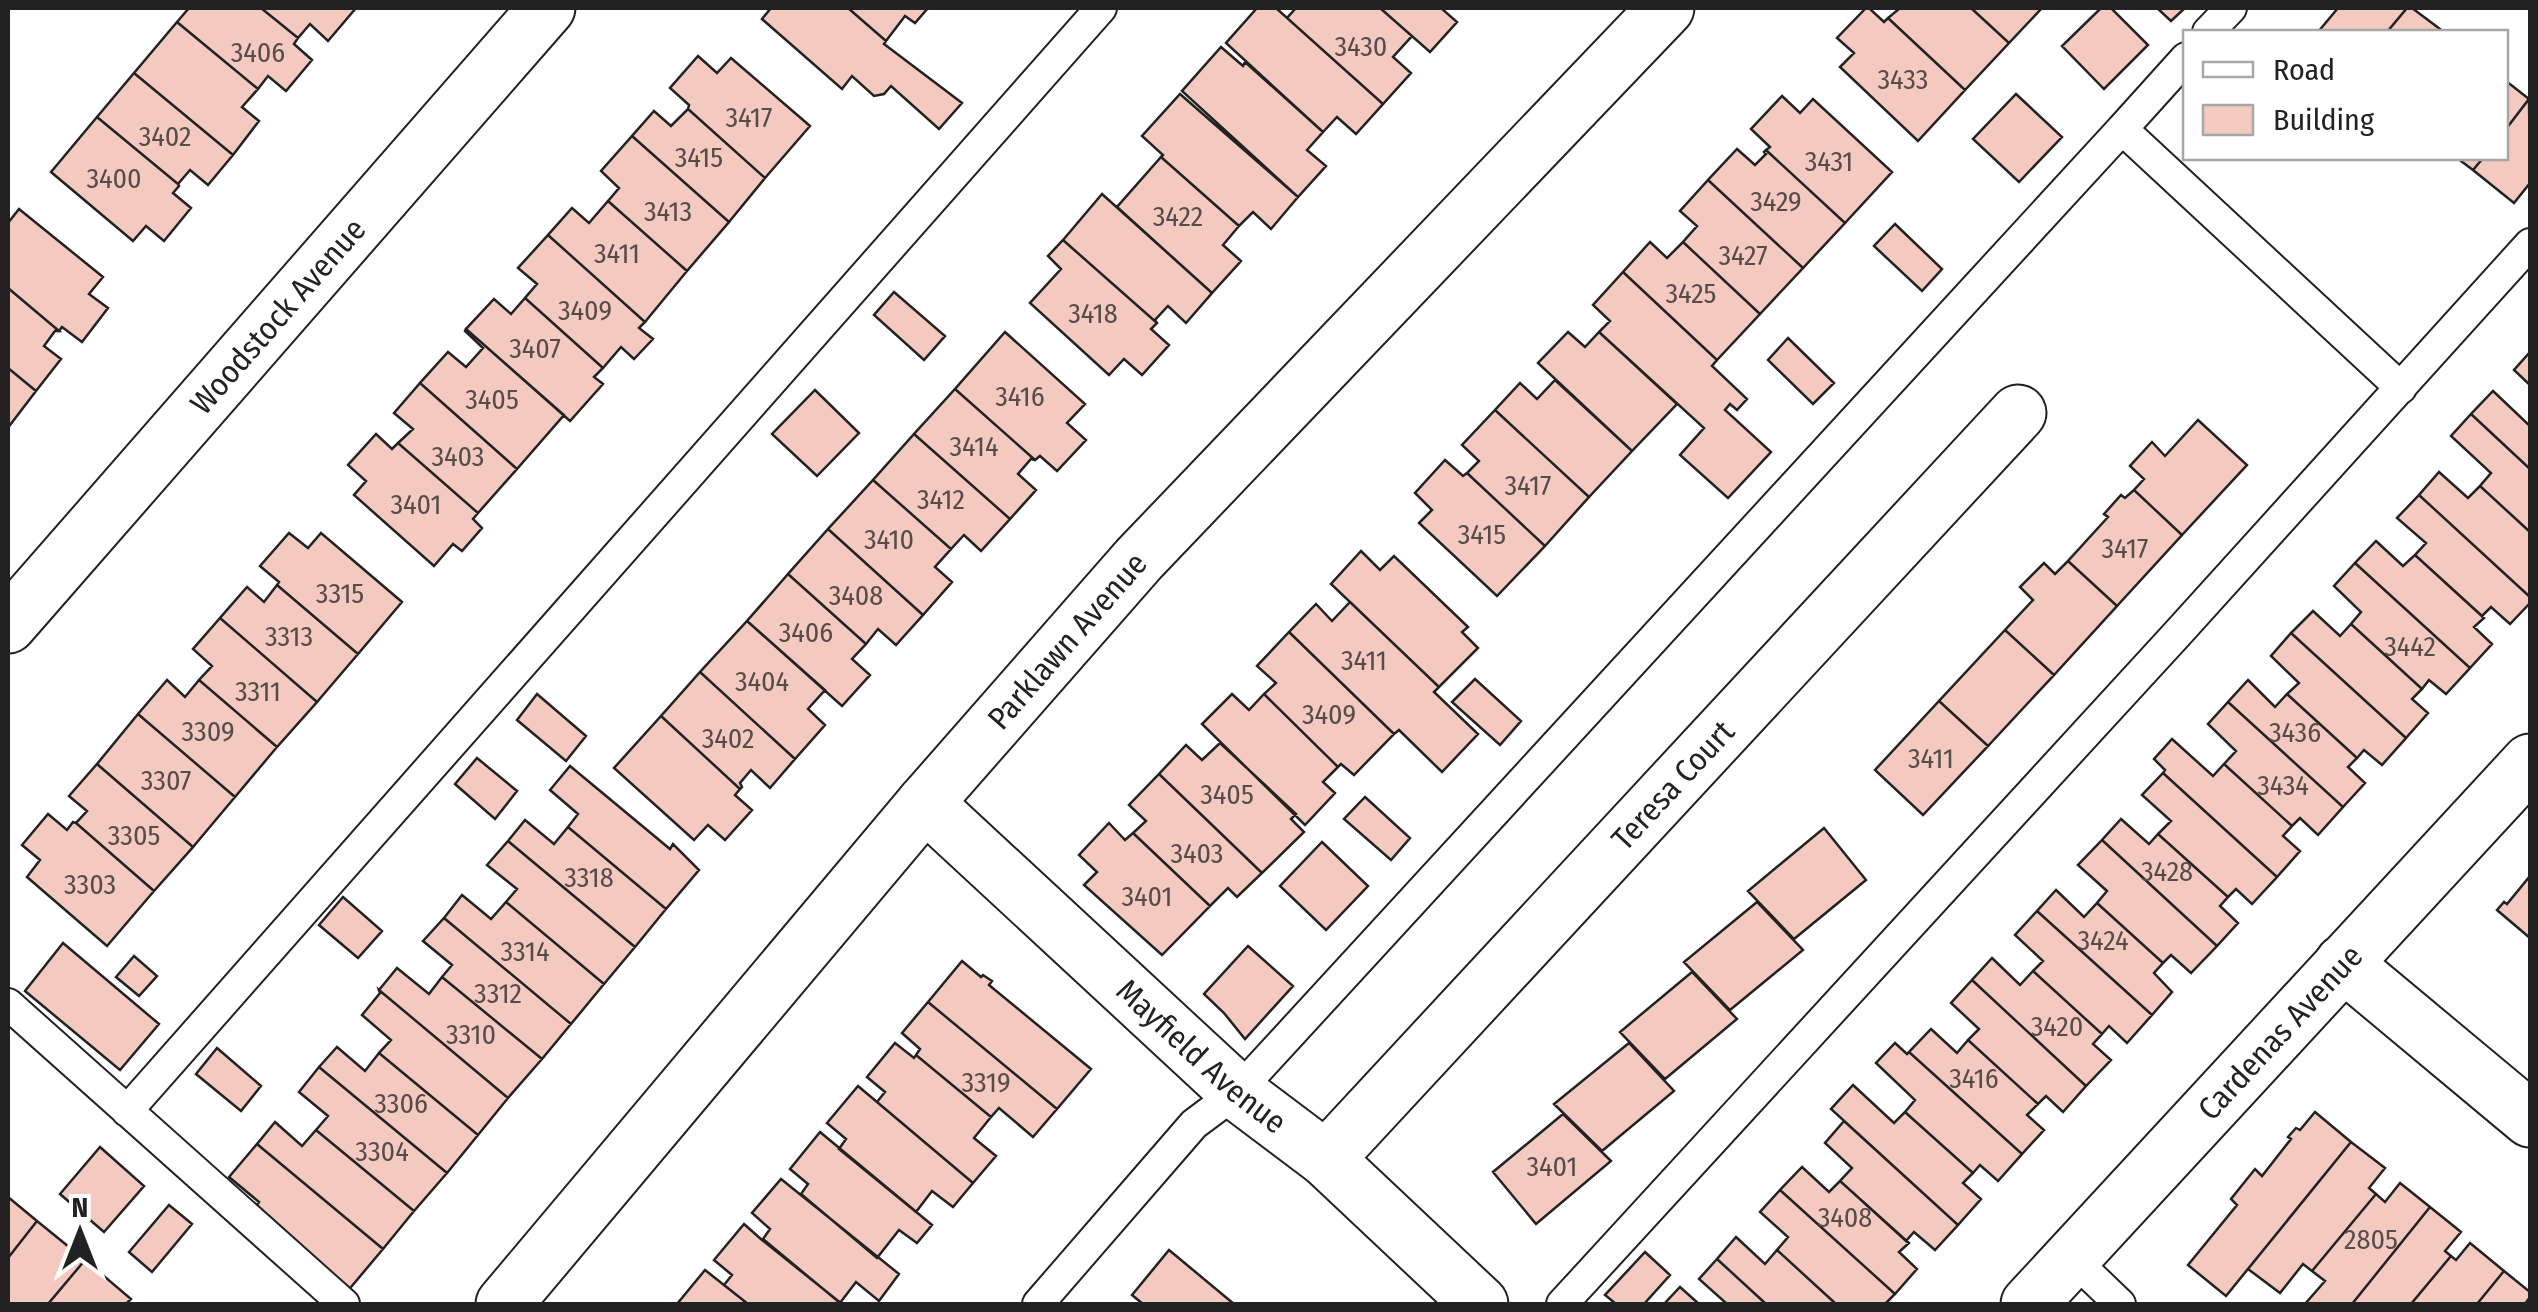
<svg xmlns="http://www.w3.org/2000/svg" width="2538" height="1312" font-family="'Fira Sans Condensed',sans-serif">
<style>
.building{fill:#f3c9c0;stroke:#222;stroke-width:2.5}
.lines{fill:none;stroke-linecap:round;stroke-linejoin:round}
.lane-casing{stroke:#222;stroke-width:34}
.street-casing{stroke:#222;stroke-width:59}
.lane{stroke:#fff;stroke-width:30}
.street{stroke:#fff;stroke-width:55}
.labels{text-anchor:middle;stroke-width:8;stroke-linejoin:round;paint-order:stroke}
.number-label{font-size:28px;fill:#564c4a}
.street-label{font-size:32px;fill:#222;stroke:#fff}
</style>
<rect width="100%" height="100%" fill="#fff"/>
<!-- building -->
<path class="building" d="M189,8H261L298,38L294,44L312,60L286,91L268,76L258,89L177,22Z
M261,8H356L328,41L310,24L298,38Z
M771,8H848L886,41L884,44L962,103L939,129L891,86L884,94L874,96L852,76L842,89L762,19Z
M848,8H928L915,23L905,16L886,41Z
M1257,8H1276L1383,104L1356,134L1337,117L1323,132L1226,43Z
M1296,8H1380L1412,36L1393,57L1411,73L1383,104L1287,18Z
M1380,8H1441L1457,22L1430,52Z
M1866,8H1869L1884,22L1888,18L1965,90L1918,141L1840,67L1854,53L1837,38Z
M1900,8H1971L2009,43L1965,90L1888,18Z
M1971,8H2042L2009,43Z
M2101,8H2111L2148,45L2104,89L2062,46Z
M2157,8H2185L2171,21Z
M2338,8H2407L2387,32H2318Z
M2407,8H2412L2444,32H2387Z
M177,22L258,89L242,107L259,121L233,155L134,73Z
M1221,47L1243,66L1245,62L1323,132L1307,150L1326,166L1298,197L1182,91Z
M698,56L717,73L731,58L810,126L765,178L688,109L689,105L670,88Z
M134,73L233,155L208,185L190,170L178,184L97,117Z
M2506,81L2529,99L2506,129Z
M1180,94L1298,197L1271,229L1253,212L1239,226L1161,157L1163,155L1142,136Z
M2016,94L2062,137L2019,182L1973,139Z
M1782,96L1800,113L1813,99L1892,172L1845,223L1766,150L1770,147L1751,129Z
M2529,99L2530,183L2514,203L2473,170L2483,158H2506V129Z
M688,109L765,178L729,222L632,136L654,111L671,126Z
M97,117L178,184L179,186L173,193L191,208L164,241L146,226L133,241L51,172Z
M632,136L729,222L687,271L608,201L619,188L601,171Z
M1737,149L1755,165L1766,154L1764,152L1766,150L1845,223L1803,268L1708,180Z
M1161,157L1239,226L1223,245L1241,261L1212,293L1117,207Z
M2457,158H2483L2473,170Z
M1708,180L1803,268L1760,314L1683,242L1697,226L1680,211Z
M1102,194L1212,293L1186,323L1168,306L1155,320L1157,323L1063,240Z
M608,201L687,271L645,322L548,235L572,208L589,223Z
M19,209L103,277L89,294L108,308L82,342L62,327L59,331L8,288V223Z
M1895,224L1942,269L1922,291L1874,246Z
M548,235L645,322L639,328L653,339L634,359L621,347L603,368L525,298L537,284L518,268Z
M1063,240L1157,323L1151,329L1169,345L1142,375L1124,359L1109,375L1030,303L1061,269L1048,256Z
M1650,242L1667,258L1683,242L1760,314L1717,360L1623,272Z
M1623,272L1717,360L1712,366L1747,399L1737,410L1730,404L1725,410L1771,452L1728,498L1680,455L1704,428L1599,332L1610,321L1593,305Z
M8,288L59,331H55L44,346L61,359L36,391L8,368Z
M894,292L945,336L924,360L874,315Z
M525,298L603,368L594,377L603,384L570,421L466,329L494,299L511,314Z
M466,329L564,415L517,469L420,383L448,352L466,367L483,348L465,331Z
M1005,332L1085,404L1067,423L1086,440L1057,471L1040,456L1035,460L955,389Z
M1568,332L1585,347L1599,332L1677,404L1632,451L1538,363Z
M1788,338L1834,383L1813,404L1768,360Z
M2530,352V385L2514,370Z
M8,368L36,391L10,425L8,423Z
M1555,380L1632,451L1589,497L1495,410L1520,383L1537,399Z
M420,383L517,469L478,513L398,443L413,429L394,413Z
M955,389L1035,460L1031,459L1018,474L1036,490L1010,519L914,434Z
M815,390L859,433L817,476L772,434Z
M2493,391L2530,426V469L2471,414Z
M1495,410L1589,497L1545,546L1467,473L1479,461L1462,445Z
M2471,414L2530,469V532L2480,486L2491,473L2451,436Z
M2198,420L2247,465L2182,535L2134,490L2144,479L2130,466L2152,442L2165,456Z
M376,434L392,449L398,443L478,513L473,519L482,528L462,551L453,544L434,566L354,495L366,481L348,465Z
M914,434L1010,519L981,551L964,535L951,549L873,480Z
M1445,460L1463,476L1467,473L1545,546L1497,596L1419,523L1432,510L1415,493Z
M2439,472L2468,498L2480,486L2530,532V597L2419,495Z
M873,480L951,549L935,567L952,582L923,615L828,529Z
M2134,490L2182,535L2117,606L2068,561L2108,517L2104,514L2121,495L2125,498Z
M2419,495L2530,597V603L2510,624L2491,607L2482,616L2415,555L2426,543L2397,518Z
M828,529L923,615L896,645L878,629L866,644L788,574Z
M289,533L308,548L321,533L402,602L358,654L277,585L279,582L260,566Z
M2376,541L2403,566L2415,555L2484,618L2474,627L2492,644L2470,668L2355,563Z
M1361,551L1380,570L1394,556L1468,627L1462,632L1478,648L1439,687L1331,584Z
M2068,561L2117,606L2054,675L2005,630L2033,600L2020,587L2044,563L2055,574Z
M2355,563L2470,668L2446,694L2429,680L2422,689L2351,624L2361,612L2334,586Z
M788,574L866,644L852,659L870,675L842,706L747,621Z
M277,585L358,654L317,702L220,618L247,587L264,602Z
M1350,602L1439,687L1434,692L1478,734L1442,772L1399,730L1394,734L1289,632L1316,604L1332,621Z
M2313,611L2340,636L2351,624L2422,689L2412,699L2428,713L2406,738L2291,633Z
M220,618L317,702L277,747L199,680L212,666L193,649Z
M747,621L825,690L808,709L825,725L795,759L700,672Z
M2005,630L2054,675L1988,746L1939,701Z
M1289,632L1394,734L1354,775L1341,764L1338,767L1264,694L1276,683L1257,666Z
M2291,633L2406,738L2382,765L2364,750L2357,758L2287,694L2299,683L2271,656Z
M700,672L795,759L770,788L751,770L740,783L742,787L740,789L661,716Z
M1475,679L1521,721L1500,745L1452,702Z
M167,680L185,697L199,680L277,747L235,797L138,714Z
M2248,680L2275,707L2287,694L2357,758L2348,767L2365,783L2343,807L2228,702Z
M537,694L586,736L566,761L517,720Z
M1232,694L1249,710L1264,694L1338,767L1323,782L1335,793L1305,825L1202,724Z
M1939,701L1988,746L1923,815L1875,770Z
M2228,702L2343,807L2318,835L2300,818L2292,826L2224,764L2236,751L2208,724Z
M138,714L235,797L193,847L97,764Z
M661,716L740,789L735,795L752,810L725,840L708,825L694,840L614,768Z
M2172,739L2213,776L2224,764L2292,826L2283,836L2300,851L2277,877L2163,773L2165,770L2154,759Z
M1220,743L1296,814L1291,819L1304,832L1262,873L1159,774L1186,745L1202,760Z
M477,758L517,791L495,819L455,784Z
M97,764L193,847L154,891L76,823L87,811L69,796Z
M570,766L670,849L673,844L699,870L666,909L568,827L578,814L550,790Z
M2163,773L2277,877L2252,904L2236,889L2228,897L2158,834L2171,821L2142,795Z
M1159,774L1262,873L1237,897L1228,888L1210,906L1133,833L1146,821L1129,805Z
M1365,797L1410,838L1391,860L1344,819Z
M48,814L67,830L73,822L76,823L154,891L107,946L27,877L40,860L22,845Z
M2121,819L2149,844L2158,834L2228,897L2220,906L2238,923L2217,946L2102,840Z
M525,820L554,844L568,827L666,909L635,947L508,841Z
M1109,823L1125,840L1133,833L1210,906L1162,955L1084,885L1097,872L1079,855Z
M1824,828L1866,880L1794,939L1748,891Z
M2102,840L2217,946L2191,973L2171,955L2163,963L2097,903L2107,891L2078,865Z
M508,841L635,947L604,984L506,902L517,889L487,865Z
M1322,842L1368,886L1326,930L1280,886Z
M2530,876V938L2497,910L2504,902L2507,904Z
M2056,890L2084,917L2097,903L2163,963L2154,973L2172,992L2152,1015L2037,911Z
M462,895L491,919L506,902L604,984L571,1024L444,918Z
M343,897L382,931L358,958L319,925Z
M1757,902L1803,950L1730,1010L1684,962Z
M2037,911L2152,1015L2127,1043L2109,1026L2102,1034L2033,971L2043,961L2015,935Z
M444,918L571,1024L542,1059L442,977L452,965L423,941Z
M63,943L159,1024L120,1070L25,991Z
M1248,946L1293,986L1245,1039L1224,1013L1204,994Z
M134,956L157,976L139,996L116,977Z
M1992,958L2020,985L2033,971L2102,1034L2093,1044L2111,1060L2086,1086L1972,980Z
M962,961L981,977L983,975L992,981L989,985L1091,1069L1057,1109L928,1002Z
M397,968L429,994L442,977L542,1059L508,1098L379,990Z
M1692,972L1737,1019L1665,1079L1620,1032Z
M1972,980L2086,1086L2063,1112L2046,1096L2038,1104L1968,1040L1979,1029L1951,1003Z
M379,990L508,1098L478,1135L379,1053L391,1040L362,1015L380,993Z
M928,1002L1057,1109L1033,1137L999,1108L991,1117L916,1055L920,1049L902,1033Z
M1931,1029L1957,1053L1968,1040L2038,1104L2027,1115L2044,1130L2022,1154L1909,1052Z
M895,1043L914,1058L916,1055L991,1117L974,1138L996,1156L973,1183L877,1102L885,1092L867,1077Z
M1629,1043L1674,1091L1602,1151L1554,1104Z
M1895,1043L1907,1054L1909,1052L2022,1154L1998,1181L1980,1165L1973,1173L1905,1112L1915,1100L1876,1063Z
M337,1047L365,1071L379,1053L478,1135L447,1173L319,1067Z
M217,1048L261,1086L241,1111L196,1074Z
M319,1067L447,1173L414,1211L316,1130L328,1116L299,1092Z
M1853,1085L1894,1123L1905,1112L1973,1173L1963,1183L1981,1199L1958,1225L1831,1109Z
M858,1086L973,1183L953,1207L932,1191L916,1212L839,1149L846,1139L827,1123Z
M2315,1112L2351,1142L2226,1296L2188,1265L2237,1205L2231,1199L2255,1169L2262,1176L2291,1139L2288,1137L2296,1128L2300,1130Z
M1563,1114L1611,1161L1536,1224L1493,1172Z
M1844,1121L1958,1225L1935,1250L1914,1232L1906,1241L1840,1181L1852,1168L1825,1143Z
M275,1122L302,1146L316,1130L414,1211L383,1249L257,1144Z
M820,1132L932,1225L917,1243L899,1230L877,1258L801,1194L808,1184L790,1169Z
M2351,1142L2385,1168L2369,1188L2376,1194L2312,1271L2303,1264L2280,1293L2248,1269Z
M257,1144L383,1249L346,1293L254,1209L259,1202L229,1177Z
M100,1147L144,1186L104,1232L60,1194Z
M1802,1167L1829,1192L1840,1181L1909,1243L1899,1252L1917,1269L1895,1294L1780,1190Z
M781,1179L899,1274L879,1301L856,1282L840,1303L763,1239L770,1229L752,1213Z
M2400,1183L2430,1207L2352,1304H2305L2325,1281L2312,1271L2376,1194L2385,1202Z
M1780,1190L1895,1294L1885,1304H1836L1777,1250L1788,1237L1760,1212Z
M8,1197L37,1221L8,1258Z
M169,1205L192,1224L152,1272L129,1252Z
M2430,1207L2461,1232L2445,1251L2451,1256L2411,1304H2352Z
M37,1221L85,1260L48,1304H8V1258Z
M744,1224L762,1240L842,1304H748L724,1285L732,1275L714,1260Z
M1736,1237L1765,1264L1777,1250L1836,1304H1766L1717,1259Z
M2470,1243L2504,1271L2477,1304H2411L2451,1256L2456,1260Z
M1169,1250L1234,1304H1143L1132,1295Z
M1645,1252L1670,1275L1644,1304H1616L1605,1295Z
M1717,1259L1766,1304H1725L1726,1303L1699,1279Z
M85,1260L131,1299L126,1304H48Z
M705,1270L724,1285L748,1304H677Z
M2504,1271L2530,1292V1297L2525,1304H2477Z
M1680,1287L1699,1304H1664Z"/>
<g class="lines">
<!-- lane casing -->
<g class="lane-casing">
<path id="lane" d="M2208,32L2231,8
M2122,129L2186,58
M8,1004L344,1304
M127,1111L1101,8
M2072,1258L2120,1304
M1038,1304L1194,1124L1237,1092L2122,129L2401,388
M1562,1304L2178,633L2530,244"/>
</g>
<!-- street casing -->
<g class="street-casing">
<g id="street">
<path id="s1" d="M8,625L547,8"/>
<path id="s2" d="M925,803L1237,1092L1326,1159L1480,1304"/>
<path d="M2343,963L2530,1119"/>
<path id="s3" d="M1326,1159L2018,413"/>
<path id="s4" d="M504,1304L925,803L1139,559L1666,8"/>
<path id="s5" d="M2029,1304L2530,762"/>
</g>
</g>
<!-- lane -->
<use href="#lane" class="lane"/>
<!-- street -->
<use href="#street" class="street"/>
</g>
<g class="labels">
<!-- number labels -->
<g class="number-label">
<text x="1361" y="56">3430</text>
<text x="258" y="62">3406</text>
<text x="1903" y="89">3433</text>
<text x="749" y="127">3417</text>
<text x="165" y="146">3402</text>
<text x="699" y="167">3415</text>
<text x="1829" y="171">3431</text>
<text x="114" y="188">3400</text>
<text x="1776" y="211">3429</text>
<text x="668" y="221">3413</text>
<text x="1178" y="226">3422</text>
<text x="617" y="263">3411</text>
<text x="1743" y="265">3427</text>
<text x="1691" y="303">3425</text>
<text x="585" y="320">3409</text>
<text x="1093" y="323">3418</text>
<text x="535" y="358">3407</text>
<text x="1020" y="406">3416</text>
<text x="492" y="409">3405</text>
<text x="974" y="456">3414</text>
<text x="458" y="466">3403</text>
<text x="1528" y="495">3417</text>
<text x="941" y="509">3412</text>
<text x="416" y="514">3401</text>
<text x="1482" y="544">3415</text>
<text x="889" y="549">3410</text>
<text x="2125" y="558">3417</text>
<text x="340" y="603">3315</text>
<text x="856" y="605">3408</text>
<text x="806" y="642">3406</text>
<text x="289" y="646">3313</text>
<text x="2410" y="656">3442</text>
<text x="1364" y="670">3411</text>
<text x="762" y="691">3404</text>
<text x="258" y="701">3311</text>
<text x="1329" y="724">3409</text>
<text x="208" y="741">3309</text>
<text x="2295" y="742">3436</text>
<text x="728" y="748">3402</text>
<text x="1931" y="768">3411</text>
<text x="166" y="790">3307</text>
<text x="2283" y="795">3434</text>
<text x="1227" y="804">3405</text>
<text x="134" y="845">3305</text>
<text x="1197" y="863">3403</text>
<text x="2167" y="881">3428</text>
<text x="589" y="887">3318</text>
<text x="90" y="894">3303</text>
<text x="1147" y="906">3401</text>
<text x="2103" y="950">3424</text>
<text x="525" y="961">3314</text>
<text x="498" y="1003">3312</text>
<text x="2057" y="1036">3420</text>
<text x="471" y="1044">3310</text>
<text x="1974" y="1088">3416</text>
<text x="986" y="1092">3319</text>
<text x="401" y="1113">3306</text>
<text x="382" y="1161">3304</text>
<text x="1552" y="1176">3401</text>
<text x="1845" y="1227">3408</text>
<text x="2371" y="1249">2805</text>
</g>
<!-- street labels -->
<g class="street-label">
<text dy="11" stroke="none"><textPath href="#s1" startOffset="410">Woodstock Avenue</textPath></text>
<text dy="11" stroke="none"><textPath href="#s4" startOffset="870">Parklawn Avenue</textPath></text>
<text dy="11" stroke="none"><textPath href="#s3" startOffset="510">Teresa Court</textPath></text>
<text dy="11" stroke="none"><textPath href="#s5" startOffset="370">Cardenas Avenue</textPath></text>
<text dy="11" stroke="none"><textPath href="#s2" startOffset="375">Mayfield Avenue</textPath></text>
</g>
</g>
<!-- border -->
<rect width="2538" height="1312" fill="none" stroke="#222222" stroke-width="20"/>
<!-- legend -->
<rect x="2183" y="30" width="325" height="130" fill="#ffffff" stroke="#a7a7a7" stroke-width="2.5"/>
<rect x="2203" y="62" width="50" height="15" fill="#ffffff" stroke="#a7a7a7" stroke-width="2.5"/>
<text x="2273" y="80" font-size="30" fill="#222222">Road</text>
<rect x="2203" y="105" width="50" height="30" fill="#f3c9c0" stroke="#a7a7a7" stroke-width="2.5"/>
<text x="2273" y="130" font-size="30" fill="#222222">Building</text>
<!-- north arrow -->
<g transform="translate(80 1232)" stroke="#ffffff" stroke-width="8" paint-order="stroke">
<path d="M0-8L18 38L0 25L-18 38Z" fill="#222222"/>
<text y="-15" font-size="28" font-weight="bold" text-anchor="middle" fill="#222222">N</text>
</g>
</svg>
